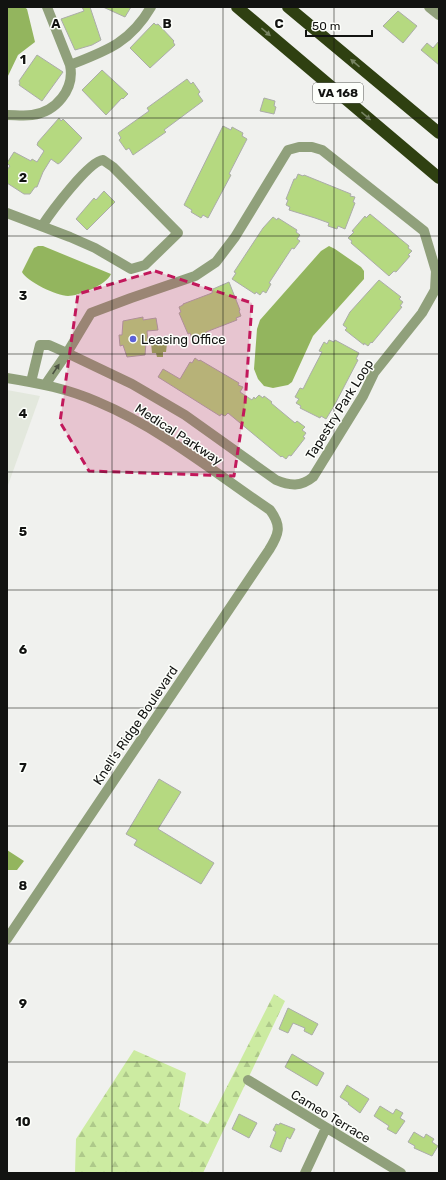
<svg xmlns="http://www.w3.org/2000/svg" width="446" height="1180" font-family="Rubik,sans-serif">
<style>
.built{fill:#e3e8dd}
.forest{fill:url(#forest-firs)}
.water{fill:#93b55e}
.building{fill:#b5d980;stroke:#abaca9}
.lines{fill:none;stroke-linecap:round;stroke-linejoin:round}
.minor{stroke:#90a07b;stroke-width:10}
.highway{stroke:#2f4011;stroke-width:12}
.oneway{fill:#778363}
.oneway2{fill:#4b5241}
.marked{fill:#c2185b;fill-opacity:0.2;stroke:#c2185b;stroke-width:3;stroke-dasharray:8 5;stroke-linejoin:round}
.grid{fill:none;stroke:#121311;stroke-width:1;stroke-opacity:0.55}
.poi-dot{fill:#5c61d9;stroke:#fdfffb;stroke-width:1.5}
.labels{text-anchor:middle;stroke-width:3;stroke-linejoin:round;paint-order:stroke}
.shield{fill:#fdfffb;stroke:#585a57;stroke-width:1}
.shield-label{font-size:12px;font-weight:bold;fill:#121311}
.poi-label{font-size:13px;fill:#121311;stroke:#fdfffb;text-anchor:start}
.street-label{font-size:13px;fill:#121311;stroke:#fdfffb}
.grid-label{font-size:13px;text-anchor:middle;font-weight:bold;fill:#121311;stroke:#fdfffb;stroke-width:3;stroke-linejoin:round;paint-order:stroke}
</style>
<defs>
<pattern id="forest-firs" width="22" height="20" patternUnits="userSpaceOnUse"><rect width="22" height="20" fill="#cceba1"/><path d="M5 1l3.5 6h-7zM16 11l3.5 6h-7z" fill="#aec98a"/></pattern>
</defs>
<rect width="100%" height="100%" fill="#f0f1ee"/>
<!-- built -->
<path class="built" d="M7,390L40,396L7,488Z"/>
<!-- forest -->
<path class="forest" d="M274,994L285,1001L203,1173H75L76,1139L134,1050L186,1073L179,1109L208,1124Z"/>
<!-- water -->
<path class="water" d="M7,7H24L27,9L35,42L18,55L7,78Z
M38,246H43L111,274C107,285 78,296 68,296C57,296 26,281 22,272L34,248Z
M329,246L335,249L361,267L364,271V279L313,336L292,382L288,385L273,388L264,386L258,379L254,369L257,329L260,320L321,251Z
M155,338H161V342H165L167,344L166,352H163V357H157L156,353H152L151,343L155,342Z
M7,850L24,861L17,870H7Z"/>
<!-- building -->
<path class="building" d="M82,7H90L101,40L92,45L75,50L61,19L84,11Z
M103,7H131L125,17Z
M398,11L417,26L403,43L383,26Z
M154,23L156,25L158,24L174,41L173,42L175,45L150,68L130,48Z
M439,41V65L421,50L427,43L433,48Z
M37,55L63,72L42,101L19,85L20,83L19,81Z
M102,70L128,94L123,99L122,98L106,115L82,90Z
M187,79L191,84L193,82L200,92L198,94L203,101L164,130L166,132L133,155L129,148L126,150L119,140L121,138L118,133L149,111L147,108Z
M264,98L275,101L274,106L276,107L274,114L260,111Z
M59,118L61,121L63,119L82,138L61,162L58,164L51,159L43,172L37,187H35L30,194H24L7,183V170L10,166L7,163L14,152L31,161L32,159L37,162L44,151L37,145L38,142Z
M223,126L231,130L232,127L243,133L242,136L247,139L229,174L231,175L208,218L203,215L201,218L191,212L192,210L184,205Z
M298,174L303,176L304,175L351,194L350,196L355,197L353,202L355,203L345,229L338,226L337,229L328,226L329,223L315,218L289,210L290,207L286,205L288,200L286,199L294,179H296Z
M104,191L115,202L87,230L76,219L94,198L96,200Z
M370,214L409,246L408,248L412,251L408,255L410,256L396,272L394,271L389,276L351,243L352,241L348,238L354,232L352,231L365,216L366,218Z
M273,217L277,220L278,218L297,230L296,232L300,235L297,239L300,241L294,249L292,248L269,283L271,284L266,293L263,291L260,295L256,292L255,294L232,279L236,273L234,272L263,228Z
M379,280L401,297L399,299L403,302L400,306L402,307L372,343L371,342L368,346L364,343V345L345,330L347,328L343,325L350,312Z
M229,282L240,310L239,311L241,316L236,318L237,320L206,332L207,334L192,338L190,333L188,334L179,313L181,312L179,307L183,305V304L212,293L213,289Z
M143,317V320L156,318L158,330L147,331L148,343H146L145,355L127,357L123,345L120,346L119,335H122L123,321Z
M329,340L334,342L335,340L359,353L356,359L358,360L334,406L326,419L321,416L320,418L300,408L301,406L296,403L299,399L295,397L300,388L303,389L310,375L322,352L319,351L324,342L327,344Z
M195,358L199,361L200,360L239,383L238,385L243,387L240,392L252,400L254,397L255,399L259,395L263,398L264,396L272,402L271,403L295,423L297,421L305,427L302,430L306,433L303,437L305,438L291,456L289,455L286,459L282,456L281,457L228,413L225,416L221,414L220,416L158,377L163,369L180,379L190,362L192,363Z
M159,779L181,792L158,829L214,863L201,884L134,845L137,840L126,834Z
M288,1008L318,1024L312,1035L304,1031L305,1028L293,1023L288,1033L279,1029Z
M292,1054L324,1073L317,1086L285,1067Z
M347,1085L369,1099L360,1113L348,1104L349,1103L340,1097Z
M380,1106L393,1114L396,1109L403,1113L400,1118L405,1121L396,1134L387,1129L389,1126L374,1116Z
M239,1114L257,1123L249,1138L232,1129Z
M280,1123L295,1129L290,1139L287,1137L281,1152L270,1147L276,1132L273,1130L276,1124L279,1125Z
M414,1132L424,1138L426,1134L434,1139L432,1142L438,1146L432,1156L414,1148L415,1146L408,1142Z"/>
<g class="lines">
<!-- minor -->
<path class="minor" d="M429,7L439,15
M70,65C106,51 130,43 151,7
M7,115C15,115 24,116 32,115C56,112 75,89 70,65L47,7
M299,147H312L322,150L424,231L436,271L435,290L422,313L374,373L363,396L313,477C301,487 290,486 276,480L185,415L132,384L67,353L91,313L131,298L195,276L216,262L235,237L288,150Z
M7,213L70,237L95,248L131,269L145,265L178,233L113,167L103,160C89,161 51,212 42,226
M7,378C38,383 69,389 98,402C160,428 214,472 270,510C282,526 279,534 269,550L7,939
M31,382L40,345H49L67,353L45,385
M248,1080L401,1173
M305,1173L326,1128"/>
<!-- highway -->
<path class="highway" d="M237,7L439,178
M288,7L439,133"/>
</g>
<!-- one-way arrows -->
<defs><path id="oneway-solid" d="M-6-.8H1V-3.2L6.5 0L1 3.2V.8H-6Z"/></defs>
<g class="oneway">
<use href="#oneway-solid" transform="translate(266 32) rotate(40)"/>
<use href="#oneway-solid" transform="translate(355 63) rotate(-140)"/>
<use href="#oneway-solid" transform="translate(366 116) rotate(40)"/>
</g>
<use class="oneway2" href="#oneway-solid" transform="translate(56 369) rotate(-56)"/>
<!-- marked area -->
<path class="marked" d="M155,271L252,303L245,404L234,476L89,471L60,422L78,294Z"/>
<!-- grid -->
<path class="grid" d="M112,7V1173M223,7V1173M334,7V1173M7,118H439M7,236H439M7,354H439M7,472H439M7,590H439M7,708H439M7,826H439M7,944H439M7,1062H439"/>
<!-- markers -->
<circle class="poi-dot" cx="133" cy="339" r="4"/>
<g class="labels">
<!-- shield labels -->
<rect class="shield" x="313" y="83" width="50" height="20" rx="3"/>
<g class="shield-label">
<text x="338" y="97">VA 168</text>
</g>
<!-- poi labels -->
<g class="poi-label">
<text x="141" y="344">Leasing Office</text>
</g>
<!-- street labels -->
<g class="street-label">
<text transform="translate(339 409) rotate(-58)" y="5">Tapestry Park Loop</text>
<text transform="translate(179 434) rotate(33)" y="5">Medical Parkway</text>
<text transform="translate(135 725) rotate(-56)" y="5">Knell's Ridge Boulevard</text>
<text transform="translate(331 1116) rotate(31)" y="5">Cameo Terrace</text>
</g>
</g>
<g class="grid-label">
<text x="56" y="28">A</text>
<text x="167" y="28">B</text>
<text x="279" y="28">C</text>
<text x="23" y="64">1</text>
<text x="23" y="182">2</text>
<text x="23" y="300">3</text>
<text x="23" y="418">4</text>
<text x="23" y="536">5</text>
<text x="23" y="654">6</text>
<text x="23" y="772">7</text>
<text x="23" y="890">8</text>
<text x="23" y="1008">9</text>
<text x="23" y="1126">10</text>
</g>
<!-- border -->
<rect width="446" height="1180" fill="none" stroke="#121311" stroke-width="16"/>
<!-- scale -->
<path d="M306 30v6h66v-6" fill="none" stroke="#121311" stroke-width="2"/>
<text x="312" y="30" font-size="12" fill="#121311" stroke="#fdfffb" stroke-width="3" paint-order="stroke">50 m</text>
</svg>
